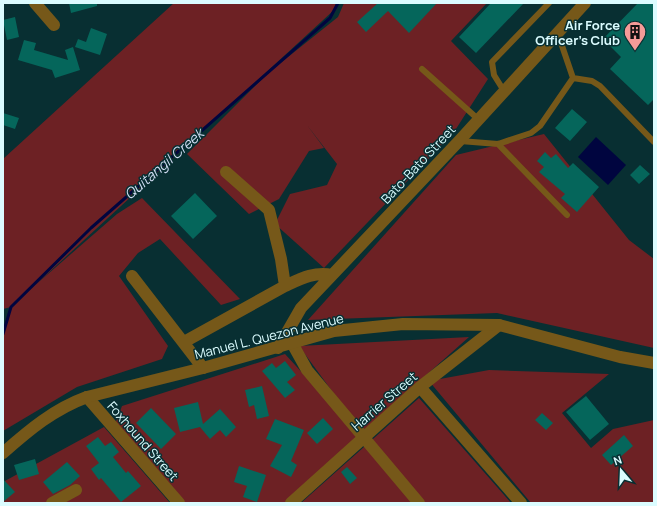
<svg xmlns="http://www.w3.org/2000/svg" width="657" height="506" font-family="Manrope,sans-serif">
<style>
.green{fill:#6d2124}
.water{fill:#00053f}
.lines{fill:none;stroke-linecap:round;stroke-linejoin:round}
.stream{stroke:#00053f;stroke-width:3}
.building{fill:#05665b}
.service{stroke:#765819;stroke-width:6}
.minor{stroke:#765819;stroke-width:12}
.tertiary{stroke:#765819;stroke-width:12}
.labels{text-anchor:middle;stroke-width:3;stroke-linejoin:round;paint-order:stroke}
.poi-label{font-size:13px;font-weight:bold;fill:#dbfcff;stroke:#082f32;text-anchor:end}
.street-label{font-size:13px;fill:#dbfcff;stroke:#082f32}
.water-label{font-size:14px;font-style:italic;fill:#d0dcf2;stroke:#082f32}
</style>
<rect width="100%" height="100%" fill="#082f32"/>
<!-- green -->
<path class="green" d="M174,3H336L334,10L33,287L117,214L142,198L240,299L221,305L160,239L138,253L119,276L168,346L162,359L77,387L3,431V334L11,307L3,309V159Z
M344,3H487L451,41L488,79L454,132L324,268L275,224L290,194L327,185L337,164L307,125L324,148L309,151L279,199L249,214L187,154L268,73L338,17Z
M544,134L629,240L654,259V348L497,313L308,320L456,155Z
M469,337L362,432L299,346Z
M285,354L362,438L290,503H179L115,424L122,406Z
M489,370L609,374L562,413L591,448L613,429L654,420V503H531L429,381Z
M419,398L511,503H301Z
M104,427L170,503H3V482Z"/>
<!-- water -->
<path class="water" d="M596,137L626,165L608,185L578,157Z"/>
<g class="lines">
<!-- stream -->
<path class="stream" d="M3,334L11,307L91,228L330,18L338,3"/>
</g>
<!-- building -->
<path class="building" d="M69,3H97V6L71,13Z
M378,3H437L409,33L388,11L366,32L357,22Z
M491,3H524L476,53L459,37Z
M638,3H654V99L648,105L610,69L621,57L603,39Z
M15,17L19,37L7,40L3,20Z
M91,28L107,34L100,55L75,47L78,39L86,42Z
M24,40L36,43L34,50L68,60L65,50L73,47L80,70L55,78L52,70L18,60Z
M572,109L587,122L570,141L555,128Z
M3,113L19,118L15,129L3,125Z
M545,152L551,158L556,154L568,168L573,163L599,187L577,212L561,198L565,194L539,172L544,167L537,161Z
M640,165L650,174L639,184L630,175Z
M195,193L217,216L193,239L171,216Z
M285,361L296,375L287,382L295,390L285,398L262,371L272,363L276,368Z
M262,386L269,416L257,419L254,405L249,407L245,390Z
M586,396L609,424L590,440L566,412Z
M198,402L203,424L220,409L236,427L226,437L220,430L210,439L200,427L180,432L174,408Z
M151,408L176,434L161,449L136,423Z
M542,413L553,423L546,430L535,420Z
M323,418L333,429L317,444L307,433Z
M275,419L304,430L291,461L297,465L291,477L270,466L282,445L266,439Z
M624,435L633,446L611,465L602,455Z
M98,437L105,446L111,442L119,452L113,457L126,473L128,471L141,486L121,502L101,478L99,480L91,469L99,463L86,446Z
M35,459L39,474L19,480L14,465Z
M67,462L80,476L70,485L53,494L43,482Z
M239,466L266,475L257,502L243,497L247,486L234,482Z
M347,467L357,478L350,484L341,472Z
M3,479L15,492L3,502Z"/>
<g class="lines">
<!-- service -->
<path class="service" d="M558,34L573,78
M422,69L478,119
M504,91L494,75L492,62L549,3
M460,141L498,144L531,133L540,126L573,78L592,81L600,86L654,142
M498,144L567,215"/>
<!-- minor -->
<path class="minor" d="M35,3L54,25
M132,276L203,368
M285,286C300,279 315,271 332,275
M184,342L285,286L281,259L269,210L226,172
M292,343L307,370L419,503
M278,348L301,308L459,141L585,3
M420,387L521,503
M87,397L179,503
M52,503L76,490
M291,503L420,387L499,325"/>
<!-- tertiary -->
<path class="tertiary" d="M3,453C29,430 54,409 87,397L203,368L334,331L403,324L499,325L620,357L654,363"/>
</g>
<!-- icons -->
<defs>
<g id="building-pin" transform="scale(1.15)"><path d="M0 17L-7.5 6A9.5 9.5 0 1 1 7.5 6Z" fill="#f59b98" stroke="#082f32"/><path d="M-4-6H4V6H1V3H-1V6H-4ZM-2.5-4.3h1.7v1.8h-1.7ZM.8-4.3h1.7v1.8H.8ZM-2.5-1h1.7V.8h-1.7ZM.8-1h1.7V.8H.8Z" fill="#111"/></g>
</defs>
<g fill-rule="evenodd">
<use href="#building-pin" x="635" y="32"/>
</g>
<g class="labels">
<!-- poi labels -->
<g class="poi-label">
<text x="620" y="30">Air Force<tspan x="620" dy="15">Officer's Club</tspan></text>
</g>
<!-- street labels -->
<g class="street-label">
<text transform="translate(418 164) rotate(-47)" y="5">Bato-Bato Street</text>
<text transform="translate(269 336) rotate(-14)" y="5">Manuel L. Quezon Avenue</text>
<text transform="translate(384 401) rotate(-41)" y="5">Harrier Street</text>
<text transform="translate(143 441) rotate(49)" y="5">Foxhound Street</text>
</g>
<!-- water labels -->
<g class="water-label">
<text transform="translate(164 164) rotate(-41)" y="5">Quitangil Creek</text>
</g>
</g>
<!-- border -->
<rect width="657" height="506" fill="none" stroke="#dbfcff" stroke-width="8"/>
<!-- north arrow -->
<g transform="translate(621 470) rotate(341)" stroke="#082f32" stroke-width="3" paint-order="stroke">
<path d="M0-3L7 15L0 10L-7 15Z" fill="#dbfcff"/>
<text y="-6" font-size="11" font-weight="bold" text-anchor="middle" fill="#dbfcff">N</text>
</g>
</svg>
